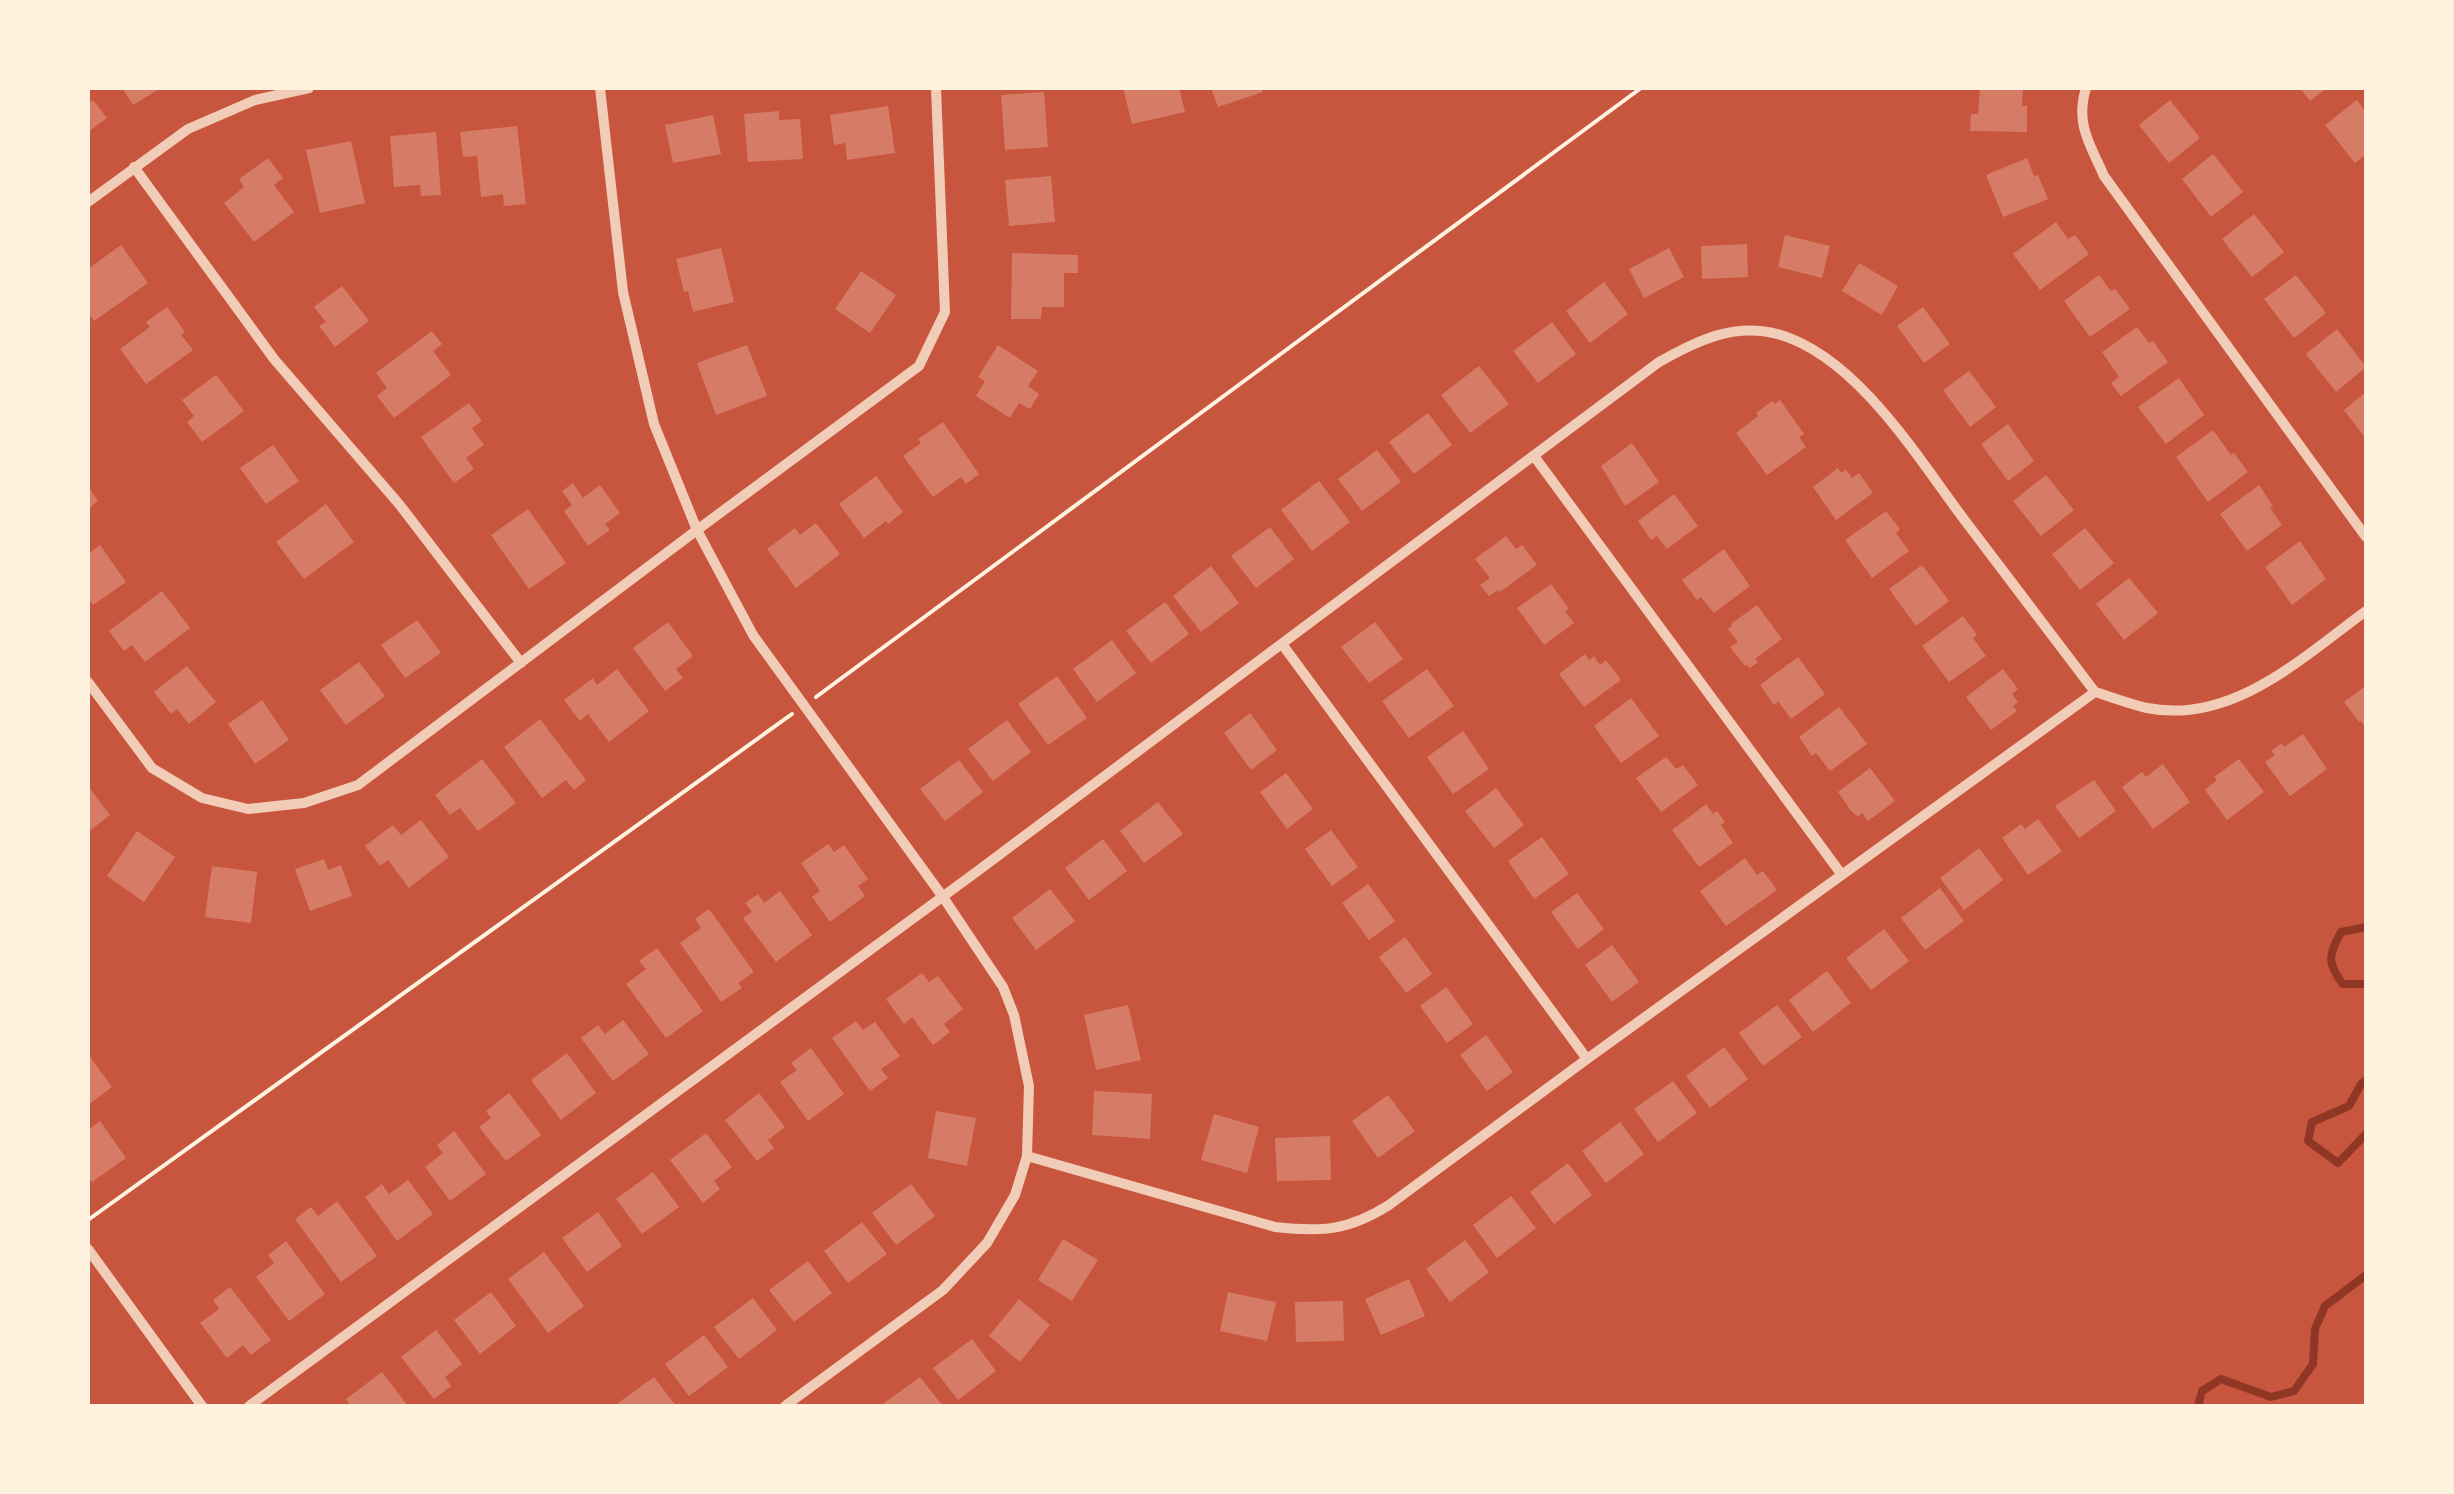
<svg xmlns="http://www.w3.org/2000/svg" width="2454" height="1494" font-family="'Roboto Condensed',sans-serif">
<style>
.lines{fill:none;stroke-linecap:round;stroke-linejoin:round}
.stream{stroke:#8f3625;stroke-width:8}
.building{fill:#d67c66}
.path{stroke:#fff3e0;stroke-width:4}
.minor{stroke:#f1ccb7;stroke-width:10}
</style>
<rect width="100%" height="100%" fill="#c8553d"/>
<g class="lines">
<!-- stream -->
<path class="stream" d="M2366,927L2341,932C2329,955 2326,962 2343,984H2366
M2366,1080L2361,1084L2349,1106L2312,1122L2308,1141L2338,1163L2366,1134
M2198,1406L2202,1391L2221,1379L2271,1397L2294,1391L2313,1364L2315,1329L2325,1306L2366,1275"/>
</g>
<!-- building -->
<path class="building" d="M122,88H161L133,105Z
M1123,88H1179L1185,112L1132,124Z
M1211,88H1262L1263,92L1218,107Z
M1980,88H2023L2022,106H2027V132L1970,131L1971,114H1978Z
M2300,88H2327L2310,101Z
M1044,92L1048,147L1005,150L1001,95Z
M93,100L107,118L88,132V104Z
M2170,100L2200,138L2169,163L2139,125Z
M2357,100L2366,113V154L2355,163L2325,125Z
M888,106L895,153L847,160L845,143L834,145L830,115Z
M779,111V120L800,119L803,159L748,162L744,114Z
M713,115L721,154L673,163L665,125Z
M517,126L526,204L504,206L503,194L481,197L477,156L463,157L460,132Z
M436,132L441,195L421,196L420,185L394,187L390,136Z
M351,141L365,203L320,213L306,150Z
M2213,154L2243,192L2211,217L2182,179Z
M268,158L283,178L274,185L294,212L254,242L224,203L244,187L239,179Z
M2027,158L2034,176L2038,175L2048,199L2003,217L1986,175Z
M1051,176L1055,222L1009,226L1005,180Z
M2254,214L2284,252L2252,277L2222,239Z
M2056,222L2068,239L2075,235L2089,254L2040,290L2013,254Z
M1785,235L1830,246L1822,278L1778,267Z
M1747,244L1748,277L1702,279L1701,246Z
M121,245L148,283L94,321L88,312V269Z
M721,248L734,302L693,312L688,291L684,292L676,259Z
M1669,248L1684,277L1644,298L1629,269Z
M1012,253L1078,255V273H1064V307H1042L1041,319H1011Z
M1859,263L1898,286L1882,315L1842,291Z
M861,271L896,295L870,333L835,309Z
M2099,275L2111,291L2115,289L2130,309L2090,337L2064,301Z
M2296,275L2326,313L2294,338L2264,299Z
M1604,282L1628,314L1590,343L1566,311Z
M342,286L369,321L335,347L319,326L326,322L314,307Z
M167,307L185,332L181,335L193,350L146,384L120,349L150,327L146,322Z
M1923,307L1950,344L1924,363L1897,326Z
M1552,322L1576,354L1538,383L1513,351Z
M2137,327L2149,343L2153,341L2168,362L2121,396L2111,383L2119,377L2102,352Z
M2337,329L2366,367L2336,392L2306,354Z
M432,331L442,344L433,351L451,375L394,418L377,396L387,388L376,373Z
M747,345L767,396L716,415L697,363Z
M998,345L1038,371L1028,386L1039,394L1030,409L1019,403L1010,418L976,396L985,381L978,377Z
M1479,366L1509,404L1470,433L1441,395Z
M1969,371L1996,407L1970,427L1943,390Z
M216,375L244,411L202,442L187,422L194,416L182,400Z
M2179,378L2204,415L2166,444L2138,407Z
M2366,392V439L2344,410Z
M1780,400L1804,434L1799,437L1806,447L1767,475L1736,433L1758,416L1756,413L1772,401L1775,404Z
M469,403L482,421L472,428L484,445L466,458L474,469L454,483L421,437Z
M1428,413L1452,445L1414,474L1389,442Z
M943,422L979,474L966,484L961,477L933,497L903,456L921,443L918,439Z
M2008,424L2034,461L2008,481L1981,444Z
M2213,430L2231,455L2234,453L2248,472L2208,502L2176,457Z
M1632,443L1659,482L1625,506L1601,466Z
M273,445L299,481L266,504L240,468Z
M1377,450L1401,482L1362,511L1338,479Z
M1838,468L1841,473L1846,470L1852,478L1859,473L1873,493L1836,520L1813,487Z
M2046,475L2074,510L2041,536L2013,501Z
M876,476L903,512L888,524L886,521L864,538L839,504Z
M1319,481L1350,522L1312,551L1281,510Z
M573,483L583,498L600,485L620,513L605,524L610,530L588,546L564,511L572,505L562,491Z
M2259,485L2273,506L2270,508L2282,525L2247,551L2220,514Z
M88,487L98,501L88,509Z
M1674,494L1698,526L1667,549L1657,536L1651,540L1638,521Z
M326,504L354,542L304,579L276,542Z
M528,509L566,563L529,589L491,535Z
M1886,511L1900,529L1896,533L1909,551L1872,578L1845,540Z
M816,523L840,554L796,588L767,549L795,528L800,535Z
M1270,527L1294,559L1256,588L1231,556Z
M2085,528L2114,563L2080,590L2052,554Z
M1506,536L1516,549L1522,545L1537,565L1500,592L1498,590L1489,596L1480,585L1490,578L1475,559Z
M2300,541L2326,579L2292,605L2265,567Z
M100,545L126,582L93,605L88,597V554Z
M1724,549L1750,586L1714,613L1701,597L1697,600L1682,580Z
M1922,565L1949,601L1916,626L1889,589Z
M1211,566L1239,603L1201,632L1173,596Z
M2129,578L2158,613L2124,640L2096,604Z
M1551,584L1569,609L1565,611L1574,623L1544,645L1517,608Z
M162,591L190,628L145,662L132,645L124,651L109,631Z
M1165,602L1189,634L1151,663L1126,631Z
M1757,605L1782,639L1755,659L1758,662L1750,668L1747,665L1745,666L1730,647L1738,642L1728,629L1732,626L1731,624Z
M1963,616L1977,635L1973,638L1986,656L1949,682L1922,646Z
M417,620L441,653L405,678L381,645Z
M668,622L693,656L676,669L683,678L665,691L633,648Z
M1375,622L1403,659L1369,683L1341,647Z
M1112,640L1136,673L1097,702L1073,669Z
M1585,654L1589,660L1594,656L1600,665L1606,660L1621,680L1584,707L1559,674Z
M1798,657L1825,694L1791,719L1778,701L1774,705L1760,685Z
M359,662L385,696L346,725L320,690Z
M187,666L216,702L189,724L177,709L171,714L154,692Z
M617,669L649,711L609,742L588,714L580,721L564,700L593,678L597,685Z
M1427,669L1454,706L1409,738L1382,701Z
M2003,669L2018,689L2012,694L2018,702L2013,706L2017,711L1991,730L1966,697Z
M1057,676L1087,718L1048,745L1018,704Z
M2364,687L2366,691V729L2361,721L2359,722L2344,702Z
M1631,698L1659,736L1621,763L1594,726Z
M262,700L289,740L255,764L228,724Z
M1839,707L1867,744L1830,771L1816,753L1812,756L1799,737Z
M1250,713L1277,750L1251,770L1224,733Z
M540,719L586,780L574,790L566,780L542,798L504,747Z
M1007,720L1031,752L993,781L968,749Z
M1463,731L1489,769L1453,794L1427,757Z
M2303,734L2327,769L2290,796L2265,762L2275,755L2271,751L2282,743L2284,747Z
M1666,757L1676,769L1683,765L1698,785L1661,812L1636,778Z
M482,759L516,803L478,831L460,808L450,815L435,795Z
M2239,759L2264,792L2227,820L2205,790L2217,780L2214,777Z
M959,760L983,792L945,821L920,789Z
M2163,764L2190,802L2153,829L2122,787L2142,772L2146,777Z
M1870,768L1895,801L1868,821L1862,813L1858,817L1851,811L1838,792Z
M1286,773L1313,809L1287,829L1260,792Z
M2094,780L2116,811L2079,838L2055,806Z
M88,786L110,815L88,832Z
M1496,788L1524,825L1494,848L1465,811Z
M1158,802L1183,834L1144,863L1120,831Z
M1706,804L1713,814L1717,811L1725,822L1721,825L1733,843L1699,867L1672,830Z
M2038,819L2062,851L2028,875L2002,838L2021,824L2025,829Z
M421,820L449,857L409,888L388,860L380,866L365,846L393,825L401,835Z
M1331,830L1358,867L1332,886L1305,849Z
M137,831L175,857L144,902L107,876Z
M1542,837L1569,874L1534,899L1508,861Z
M1103,839L1127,871L1089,900L1065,868Z
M828,844L834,852L844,845L868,879L858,886L865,896L830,922L812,897L820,891L801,863Z
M1979,848L2003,880L1964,910L1940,878Z
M1745,858L1757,875L1763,871L1777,890L1726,926L1700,891Z
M324,859L328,870L341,865L352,896L310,911L295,869Z
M212,866L257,872L251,923L205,917Z
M1368,884L1395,921L1369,940L1342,903Z
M1940,888L1964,921L1925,950L1901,918Z
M1050,889L1075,921L1036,950L1012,918Z
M780,891L812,935L776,962L743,918L752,912L745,903L758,894L764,903Z
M1577,893L1604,929L1578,949L1551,912Z
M709,909L754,972L738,983L742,988L721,1002L680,943L701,928L695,919Z
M1884,929L1909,961L1871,990L1846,958Z
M1405,937L1432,974L1406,993L1379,957Z
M1612,945L1639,982L1612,1002L1585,965Z
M657,948L703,1011L666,1038L626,984L646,969L639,961Z
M1827,971L1851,1003L1813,1032L1789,1000Z
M922,973L929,982L938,976L963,1009L944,1024L950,1032L933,1045L912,1017L904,1024L886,999Z
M1446,987L1473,1024L1447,1043L1420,1006Z
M1128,1005L1141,1060L1096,1070L1084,1015Z
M1777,1005L1802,1037L1763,1066L1739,1033Z
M623,1020L649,1054L613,1081L581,1038L598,1025L605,1034Z
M856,1021L863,1030L875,1022L900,1056L881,1069L888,1078L870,1091L832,1038Z
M1486,1035L1513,1072L1487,1091L1460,1055Z
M1724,1047L1748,1079L1710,1108L1686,1076Z
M811,1048L844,1094L808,1121L780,1082L797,1070L791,1063Z
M567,1053L596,1093L561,1120L531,1080Z
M88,1054L112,1087L88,1105Z
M1673,1081L1697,1113L1658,1142L1634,1109Z
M1094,1091L1152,1094L1150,1139L1092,1135Z
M509,1093L541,1135L506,1161L479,1127L491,1118L486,1111Z
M759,1093L785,1127L768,1140L774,1148L757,1161L725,1120Z
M1388,1095L1415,1131L1378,1158L1352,1121Z
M936,1111L976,1118L967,1166L928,1158Z
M1214,1114L1259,1127L1247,1173L1201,1160Z
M100,1121L126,1158L92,1182L88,1176V1130Z
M1620,1122L1644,1154L1606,1183L1582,1151Z
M454,1131L486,1174L450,1201L425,1167L443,1153L437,1145Z
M706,1133L732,1167L714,1181L720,1189L703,1203L670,1160Z
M1330,1136L1331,1180L1277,1181L1275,1138Z
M1568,1163L1592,1195L1554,1224L1530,1192Z
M653,1172L679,1207L642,1234L616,1199Z
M408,1180L433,1214L397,1241L365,1197L382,1184L389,1194Z
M911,1184L935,1216L896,1245L872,1213Z
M1511,1196L1536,1228L1497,1258L1473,1225Z
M337,1201L377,1256L341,1282L295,1219L311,1207L318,1216Z
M598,1212L622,1246L587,1272L562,1238Z
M862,1222L887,1254L848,1283L824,1251Z
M1063,1239L1098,1260L1072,1301L1038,1280Z
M1465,1240L1489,1272L1450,1302L1426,1269Z
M286,1241L325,1294L289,1321L256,1277L274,1263L268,1255Z
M544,1252L584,1306L548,1333L508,1279Z
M808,1261L832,1293L794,1322L769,1290Z
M1409,1279L1425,1316L1381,1335L1365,1299Z
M230,1287L271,1340L251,1355L243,1345L227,1358L200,1323L219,1309L213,1300Z
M491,1292L516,1326L480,1354L454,1320Z
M1228,1292L1276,1302L1267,1341L1220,1331Z
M753,1298L777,1330L739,1359L714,1327Z
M1019,1299L1050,1325L1020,1362L989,1336Z
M1343,1301L1344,1341L1296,1342L1295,1302Z
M436,1330L462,1364L445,1377L451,1386L434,1399L401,1357Z
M704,1335L728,1367L689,1396L665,1364Z
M972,1339L996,1371L958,1400L933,1368Z
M382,1372L408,1406H351L346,1399Z
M654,1377L676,1406H614Z
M920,1377L943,1406H880Z"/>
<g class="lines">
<!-- path -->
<path class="path" d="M816,697L1641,88
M88,1220L792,714"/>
<!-- minor -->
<path class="minor" d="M600,88L623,292L654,424L697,530L753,635L943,897L1003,987L1014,1015L1029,1086L1027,1156L1015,1195L987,1243L943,1290L785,1406
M2086,88C2075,124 2090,144 2104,176L2366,537
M134,167L274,359L399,504L521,663
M88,202L188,129L255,100L309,88
M1534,456L1842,875
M1282,644L1587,1059
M88,682L152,768L202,798L248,809L304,803L358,785L697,530L919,366L945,312L936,88
M1027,1156L1275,1227C1322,1232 1348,1231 1389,1205L1587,1059L2095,692
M88,1249L202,1406
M249,1406L979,870L1659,362C1698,341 1734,321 1781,335C1859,359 1919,460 1966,522C2009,578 2052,635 2095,692C2112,697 2129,704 2147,708C2232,725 2303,657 2366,611"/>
</g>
<!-- border -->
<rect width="2454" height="1494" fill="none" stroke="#fff3e0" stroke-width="180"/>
</svg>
